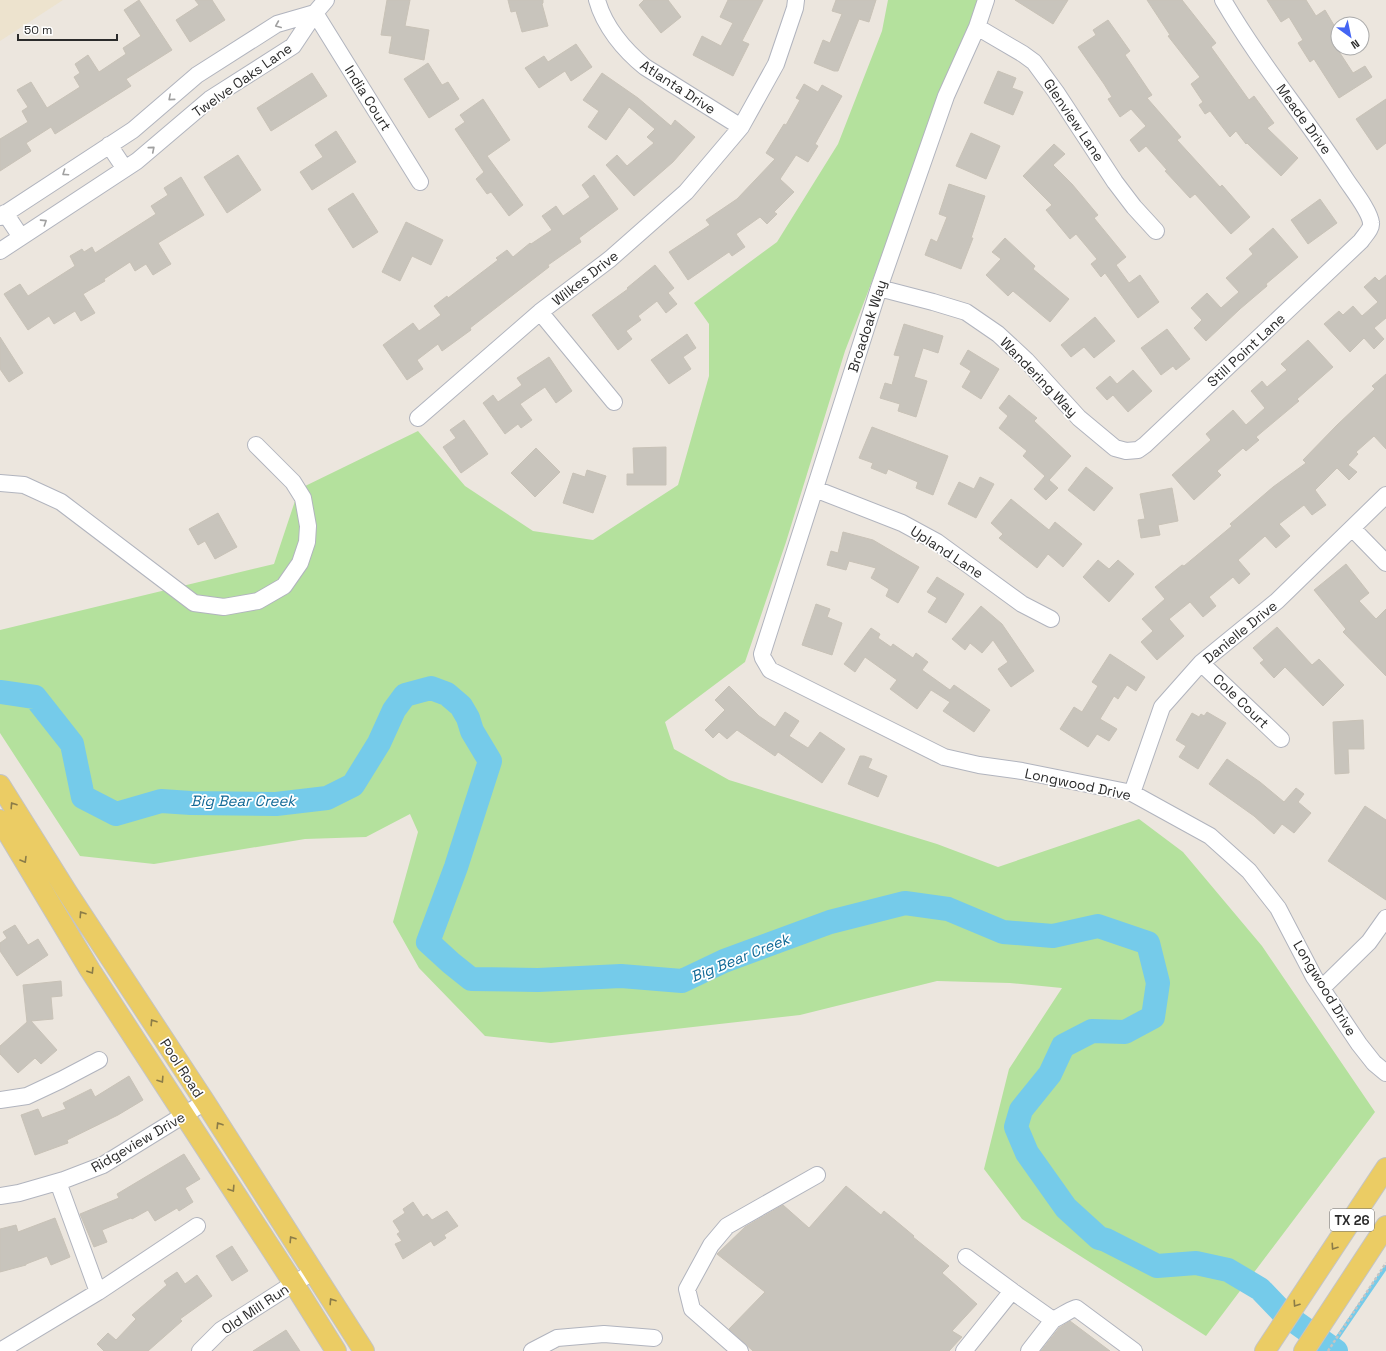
<svg xmlns="http://www.w3.org/2000/svg" width="1386" height="1351" font-family="'Space Grotesk',sans-serif">
<style>
.education{fill:#ede3ce}
.green{fill:#b4e19d}
.lines{fill:none;stroke-linecap:round;stroke-linejoin:round}
.stream{stroke:#75cbea;stroke-width:4}
.river{stroke:#75cbea;stroke-width:24}
.building{fill:#c8c4bc;stroke:#c8c2b7}
.minor-casing{stroke:#b1b4be;stroke-width:18}
.major-casing{stroke:#c4c4c4;stroke-width:22}
.path{stroke:#c4c4c4;stroke-width:2.5;stroke-dasharray:3 2;stroke-linecap:butt}
.minor{stroke:#fff;stroke-width:16}
.major{stroke:#ebcc64;stroke-width:20}
.oneway{stroke:#a0a0a0}
.oneway2{stroke:#8b7c48}
.labels{text-anchor:middle;stroke-width:3.5;stroke-linejoin:round;paint-order:stroke}
.shield{fill:#fff;stroke:#6b6b6b;stroke-width:1}
.shield-label{font-size:13px;font-weight:bold;fill:#2b2b2b}
.street-label{font-size:14px;fill:#2b2b2b;stroke:#fff}
.water-label{font-size:15px;font-style:italic;fill:#136a97;stroke:#fff}
</style>
<rect width="100%" height="100%" fill="#ece6de"/>
<!-- education -->
<path class="education" d="M0,0H63L0,41Z"/>
<!-- green -->
<path class="green" d="M888,0H981L845,351L786,542L745,662L665,722L674,749L729,780L937,844L998,867L1139,819L1183,852L1262,946L1375,1112L1206,1336L1022,1219L984,1169L1009,1069L1062,988L1010,983L937,981L800,1015L551,1043L485,1036L419,968L393,922L418,832L410,814L366,837L305,839L154,864L80,856L0,733V630L274,564L299,489L418,431L465,486L533,531L593,540L678,485L709,376V324L694,303L777,242L838,144L882,31Z"/>
<g class="lines">
<!-- stream -->
<path class="stream" d="M1331,1347L1386,1267"/>
<!-- river -->
<path class="river" d="M0,692L35,697L72,744L83,797L116,814L161,801L191,803L276,804L327,798L353,785L379,743L394,710L405,695L431,688L447,694L461,706L468,718L472,731L490,761L456,867L428,942L451,963L471,979L538,980L621,976L682,981L724,961L830,922L905,903L948,909L1003,932L1053,936L1098,926L1148,943L1158,983L1153,1017L1125,1032L1092,1031L1063,1046L1050,1074L1021,1110L1016,1127L1027,1153L1066,1208L1099,1238L1106,1240L1157,1266L1196,1263L1228,1270L1260,1289L1284,1314L1336,1351"/>
</g>
<!-- building -->
<path class="building" d="M139,0L172,50L126,79L131,86L82,117L55,134L51,127L26,143L31,151L0,171V139L28,122L22,111L28,107L17,90L31,82L47,108L80,87L74,77L80,73L75,64L88,55L99,72L126,54L123,48L141,36L124,10Z
M195,0H212L225,20L190,42L176,20L199,5Z
M387,0H410L405,26L429,30L424,60L389,53L392,36L381,35Z
M508,0H543V3L542,4L548,26L522,32L516,11L511,12Z
M644,0H668L681,17L661,33L639,5Z
M728,0H763L742,41L749,44L733,76L693,55L702,36L721,46L733,23L720,17Z
M836,0H876L869,22L859,19L838,71H834L814,63L823,40L830,43L842,14L832,11Z
M1015,0H1068L1053,24Z
M1147,0H1182L1216,43L1211,47L1249,100L1254,96L1274,123L1267,128L1298,158L1281,176L1247,143L1246,144L1236,131L1230,137L1210,111L1205,114L1199,105L1203,102L1191,84L1200,77L1168,36L1170,35Z
M1267,0H1306L1316,16L1325,10L1338,32V50L1353,73L1365,66L1372,77L1339,98L1314,59L1310,62L1298,43L1303,40L1289,17L1281,22Z
M1108,20L1130,51L1125,55L1152,95L1147,98L1181,137L1177,140L1220,187L1222,185L1250,217L1231,234L1195,194L1190,198L1165,171L1167,170L1146,146L1139,152L1130,140L1146,126L1131,109L1120,117L1108,99L1112,97L1104,84L1078,47L1096,35L1093,30Z
M576,44L592,67L571,81L565,71L539,88L525,68L544,56L548,62Z
M428,63L442,85L448,82L459,99L429,118L404,79Z
M998,71L1016,78L1012,88L1023,92L1013,115L984,103Z
M312,73L327,96L271,131L257,108Z
M602,73L638,98L671,126L675,120L695,137L673,162L634,196L606,165L617,155L627,166L654,143L647,137L655,129L629,107L606,140L588,127L599,111L583,100Z
M804,84L818,92L822,85L842,96L815,144L818,146L808,162L796,155L780,179L794,192L774,212L777,214L767,224L760,217L736,234L745,247L732,256L729,252L688,280L669,252L710,225L706,220L737,199L775,159L766,153L784,124L786,125L800,100L796,98Z
M483,99L510,140L487,156L523,205L509,216L491,192L487,194L476,179L484,172L455,129L465,122L460,115Z
M1386,99V143L1377,150L1356,119Z
M336,131L356,162L312,190L300,172L323,157L315,145Z
M971,133L1000,146L986,179L956,166Z
M1054,144L1065,154L1053,165L1072,184L1098,215L1094,218L1126,257L1116,265L1129,283L1140,275L1159,302L1138,318L1105,273L1101,277L1091,264L1097,259L1076,234L1070,239L1046,210L1052,205L1023,176Z
M238,155L261,190L227,213L204,177Z
M594,175L618,209L579,238L581,242L548,265L549,267L470,328L471,330L442,351L438,344L417,360L423,369L407,380L383,345L413,323L419,331L441,315L434,306L447,296L448,298L498,260L496,258L507,250L513,257L530,243L531,244L552,230L542,216L556,206L563,216L590,197L582,185Z
M181,177L204,215L158,243L171,264L153,275L146,264L135,271L130,262L104,279L105,281L83,294L95,313L81,321L75,311L54,324L49,316L28,330L4,294L20,284L28,296L75,266L70,256L82,249L84,252L92,247L95,253L156,214L151,206L168,195L164,188Z
M949,184L985,196L971,238H973L961,269L925,255L931,239L937,242L947,217L939,214Z
M353,193L378,232L353,248L328,209Z
M1320,199L1337,223L1308,244L1291,220Z
M406,222L443,240L431,265L412,256L400,281L382,272Z
M1273,228L1298,257L1266,284L1267,286L1240,309L1206,341L1194,328L1202,320L1191,308L1207,293L1221,308L1239,292L1226,278L1253,254L1249,249Z
M1005,238L1035,266L1033,269L1069,299L1050,322L1013,291L1008,296L986,275L1001,259L992,252Z
M655,265L674,288L668,293L677,304L666,313L657,301L638,316L641,320L626,331L632,339L618,350L592,315L628,289L627,288Z
M1386,275V318L1374,328L1384,339L1374,349L1364,338L1350,352L1324,324L1339,311L1343,315L1353,306L1362,316L1378,302L1364,287L1375,277L1379,281Z
M1095,317L1115,341L1094,358L1084,347L1071,357L1061,345Z
M904,324L943,336L938,353L923,348L914,377L927,381L916,417L898,411L900,404L880,398L885,383L892,385L900,356L894,355Z
M1167,329L1190,359L1176,370L1173,366L1161,375L1141,348Z
M687,334L696,348L683,357L691,369L669,384L651,360Z
M0,337L23,373L9,382L0,369Z
M1308,340L1333,367L1297,399L1299,401L1256,437L1259,440L1246,451L1243,448L1217,471L1221,475L1194,500L1172,475L1211,440L1206,434L1233,410L1246,425L1265,408L1251,391L1262,381L1267,387L1287,370L1281,364Z
M968,350L999,369L981,399L962,387L971,371L960,364Z
M549,357L572,391L556,403L545,387L520,404L532,420L521,428L518,424L505,434L483,403L493,395L498,402L522,385L517,378Z
M1133,370L1152,391L1128,412L1113,395L1107,400L1096,388L1110,376L1117,384Z
M1386,374V449L1374,436L1356,452L1358,454L1348,465L1357,472L1349,480L1337,468L1315,490L1326,505L1312,515L1304,505L1279,524L1290,536L1276,548L1265,536L1238,560L1250,574L1239,584L1233,577L1209,597L1216,606L1203,617L1190,602L1169,619L1184,636L1157,660L1141,642L1153,631L1142,619L1165,599L1155,587L1182,565L1184,566L1232,526L1230,524L1273,487L1306,463L1303,460L1337,425L1375,389L1372,386Z
M1009,395L1037,418L1034,421L1071,456L1049,480L1058,488L1046,500L1034,489L1045,476L1023,456L1027,451L999,428L1008,416L999,408Z
M464,420L488,454L461,473L443,447L456,438L450,430Z
M872,427L948,456L933,495L916,488L918,482L888,469L886,474L871,468L873,463L859,458Z
M666,447V485H627V474H634L633,448Z
M536,448L560,472L535,497L511,473Z
M1086,467L1113,488L1094,511L1068,490Z
M587,470L606,476L593,513L563,503L573,473L585,477Z
M980,477L994,484L976,518L948,504L959,482L974,489Z
M1172,488L1178,521L1158,525L1160,535L1141,538L1138,520L1145,519L1140,494Z
M1011,499L1049,530L1055,522L1082,544L1063,567L1048,554L1037,568L999,538L1003,534L991,523Z
M218,513L237,547L215,559L205,541L198,545L189,529Z
M843,532L873,540L919,567L898,603L886,596L889,589L871,578L876,568L849,561L846,570L827,565L831,551L838,553Z
M1098,560L1109,569L1118,560L1134,574L1109,602L1083,577Z
M1346,564L1369,593L1359,601L1376,619L1386,609V676L1343,632L1346,629L1314,590Z
M937,577L964,594L946,623L928,612L937,598L927,592Z
M816,604L830,609L827,617L842,623L832,655L802,645Z
M981,606L1002,624L1034,671L1011,687L998,669L1008,662L993,640L982,653L970,643L965,650L952,639Z
M1277,627L1312,665L1319,659L1344,685L1323,706L1285,667L1274,678L1260,663L1264,660L1253,648Z
M871,628L880,634L878,638L891,647L893,644L913,658L916,653L928,662L922,670L950,690L954,685L990,710L974,732L943,711L950,702L931,690L917,709L890,689L897,680L865,657L855,672L844,664Z
M1110,654L1145,677L1136,691L1127,685L1118,699L1114,696L1100,719L1117,729L1109,741L1097,734L1088,747L1060,729L1074,707L1082,712L1098,686L1092,682Z
M729,686L759,716L775,727L785,712L799,721L789,736L808,748L820,732L845,749L822,783L778,752L775,756L737,730L727,739L719,732L713,738L705,730L725,710L715,700Z
M1207,712L1226,723L1198,769L1179,757L1186,746L1176,740L1192,713L1199,717L1201,714L1204,716Z
M1363,720L1364,749H1348L1349,773L1335,774L1333,722Z
M860,756H864L872,759L868,768L887,776L878,797L848,784Z
M1227,759L1260,782L1284,802L1296,788L1304,794L1298,802L1311,813L1294,833L1282,824L1274,834L1254,816L1209,784Z
M1365,806L1386,820V900L1328,861Z
M15,925L28,945L38,939L48,955L17,976L0,951V943L7,938L3,932Z
M61,981L62,996L51,997L53,1019L31,1021L57,1050L41,1064L35,1058L18,1073L0,1054V1046L27,1022L23,985Z
M129,1076L143,1100L118,1115L67,1140L68,1143L35,1155L21,1115L38,1109L42,1118L66,1109L63,1103L91,1089L95,1097Z
M184,1154L200,1179L185,1188L193,1202L179,1211L177,1208L155,1221L148,1210L132,1219L131,1218L102,1230L107,1242L94,1247L80,1214L119,1198L117,1194Z
M846,1186L881,1215L884,1211L914,1236L913,1237L949,1266L942,1273L977,1304L952,1331L962,1337L949,1351H753L729,1329L765,1292L717,1254L745,1227L783,1205L809,1228Z
M413,1202L423,1217L427,1214L432,1220L447,1211L458,1226L444,1235L446,1238L434,1246L431,1241L403,1259L395,1244L402,1241L397,1234L400,1232L393,1221L405,1213L403,1209Z
M55,1218L70,1257L51,1265L47,1256L26,1264V1265L0,1272V1229L16,1225L18,1232Z
M232,1246L248,1271L232,1281L216,1256Z
M177,1272L185,1284L197,1275L212,1296L180,1319L182,1321L148,1351H104L97,1344L108,1333L116,1340L136,1319L132,1315L167,1285L164,1281Z
M1070,1321L1110,1351H1041L1059,1328Z
M286,1330L300,1351H253Z"/>
<g class="lines">
<!-- minor casing -->
<g class="minor-casing">
<path id="minor" d="M597,0C604,26 624,50 645,67L741,127
M986,0L977,27L946,96L879,288L762,654L763,658L770,670L944,757L979,765L1022,771L1132,793L1210,836L1249,871L1278,908L1314,977L1359,1044L1374,1063L1386,1073
M315,13L420,182
M977,27L1023,54L1034,62L1056,92L1115,182L1134,207L1156,231
M109,145L125,169
M5,213L21,237
M0,217L133,130L197,75L277,24L315,13
M0,251L137,161L210,99L293,46L315,13L326,0
M879,288L933,302L966,312L998,334L1026,360L1079,418L1115,448L1126,451L1138,450L1145,445L1361,241C1364,236 1372,229 1371,223C1370,211 1352,189 1345,178C1306,118 1259,62 1223,0
M540,312L614,402
M418,418L540,312L610,259L686,192L741,127L776,64L795,8L796,0
M0,483L24,485L61,502L194,603L224,607L258,601L284,586L300,563L307,542L308,526L303,498L293,482L256,445
M815,489L902,523L937,542L1022,604L1051,619
M1352,528L1386,563
M1201,663L1281,739
M1132,793L1162,707L1201,663L1277,601L1386,495
M1322,988L1369,942L1386,918
M0,1100L27,1096L61,1080L99,1060
M58,1182L98,1292
M0,1196L19,1193L64,1180L103,1165L205,1102
M966,1257L1012,1291
M1053,1320C1062,1316 1067,1311 1076,1308L1134,1351
M0,1351L98,1292L197,1226
M200,1351L221,1330L285,1289L313,1272
M532,1351L557,1338L604,1334L654,1338
M740,1351L692,1309L687,1289L711,1245L727,1226L817,1175
M964,1351L1012,1291L1053,1320L1029,1351"/>
</g>
<!-- major casing -->
<g class="major-casing">
<path id="major" d="M0,785L67,892L205,1102L364,1351
M0,820L90,970L294,1284L336,1351
M1265,1351L1386,1168
M1304,1351L1386,1226"/>
</g>
<!-- path -->
<path class="path" d="M1328,1351L1386,1263"/>
<!-- minor -->
<use href="#minor" class="minor"/>
<!-- major -->
<use href="#major" class="major"/>
</g>
<!-- one-way arrows -->
<defs><path id="oneway-chevron" d="M-2-3.5L2.5 0L-2 3.5" fill="none" stroke-width="1.6" stroke-linecap="round" stroke-linejoin="round"/></defs>
<g class="oneway">
<use href="#oneway-chevron" transform="translate(278 25) rotate(157)"/>
<use href="#oneway-chevron" transform="translate(171 98) rotate(139)"/>
<use href="#oneway-chevron" transform="translate(152 149) rotate(-40)"/>
<use href="#oneway-chevron" transform="translate(65 173) rotate(146)"/>
<use href="#oneway-chevron" transform="translate(44 222) rotate(-33)"/>
</g>
<g class="oneway2">
<use href="#oneway-chevron" transform="translate(13 805) rotate(-123)"/>
<use href="#oneway-chevron" transform="translate(24 860) rotate(59)"/>
<use href="#oneway-chevron" transform="translate(82 914) rotate(-123)"/>
<use href="#oneway-chevron" transform="translate(91 971) rotate(58)"/>
<use href="#oneway-chevron" transform="translate(153 1022) rotate(-123)"/>
<use href="#oneway-chevron" transform="translate(161 1080) rotate(57)"/>
<use href="#oneway-chevron" transform="translate(219 1125) rotate(-122)"/>
<use href="#oneway-chevron" transform="translate(232 1189) rotate(57)"/>
<use href="#oneway-chevron" transform="translate(292 1239) rotate(-123)"/>
<use href="#oneway-chevron" transform="translate(1334 1247) rotate(124)"/>
<use href="#oneway-chevron" transform="translate(332 1301) rotate(-123)"/>
<use href="#oneway-chevron" transform="translate(1296 1304) rotate(124)"/>
</g>
<g class="labels">
<!-- shield labels -->
<rect class="shield" x="1330" y="1209" width="44" height="22" rx="3"/>
<g class="shield-label">
<text x="1352" y="1225">TX 26</text>
</g>
<!-- street labels -->
<g class="street-label">
<text transform="translate(242 80) rotate(-35)" y="5">Twelve Oaks Lane</text>
<text transform="translate(678 87) rotate(33)" y="5">Atlanta Drive</text>
<text transform="translate(368 98) rotate(58)" y="5">India Court</text>
<text transform="translate(1304 119) rotate(54)" y="5">Meade Drive</text>
<text transform="translate(1074 120) rotate(56)" y="5">Glenview Lane</text>
<text transform="translate(585 278) rotate(-38)" y="5">Wilkes Drive</text>
<text transform="translate(867 326) rotate(-72)" y="5">Broadoak Way</text>
<text transform="translate(1246 350) rotate(-43)" y="5">Still Point Lane</text>
<text transform="translate(1039 377) rotate(46)" y="5">Wandering Way</text>
<text transform="translate(947 552) rotate(33)" y="5">Upland Lane</text>
<text transform="translate(1240 632) rotate(-39)" y="5">Danielle Drive</text>
<text transform="translate(1241 701) rotate(44)" y="5">Cole Court</text>
<text transform="translate(1078 784) rotate(12)" y="5">Longwood Drive</text>
<text transform="translate(1325 988) rotate(59)" y="5">Longwood Drive</text>
<text transform="translate(182 1068) rotate(57)" y="5">Pool Road</text>
<text transform="translate(138 1142) rotate(-30)" y="5">Ridgeview Drive</text>
<text transform="translate(255 1309) rotate(-34)" y="5">Old Mill Run</text>
</g>
<!-- water labels -->
<g class="water-label">
<text x="243" y="806">Big Bear Creek</text>
<text transform="translate(740 958) rotate(-22)" y="5">Big Bear Creek</text>
</g>
</g>
<!-- north arrow -->
<g transform="translate(1350 36) rotate(147)"><circle r="19" fill="#ffffff" stroke="#aaaaaa"/>
<path d="M0-3L7 15L0 10L-7 15Z" fill="#4465f3"/>
<text y="-6" font-size="11" font-weight="bold" text-anchor="middle" fill="#2b2b2b">N</text>
</g>
<!-- scale -->
<path d="M18 34v6h99v-6" fill="none" stroke="#2b2b2b" stroke-width="2"/>
<text x="24" y="34" font-size="12" fill="#2b2b2b" stroke="#ffffff" stroke-width="3" paint-order="stroke">50 m</text>
</svg>
